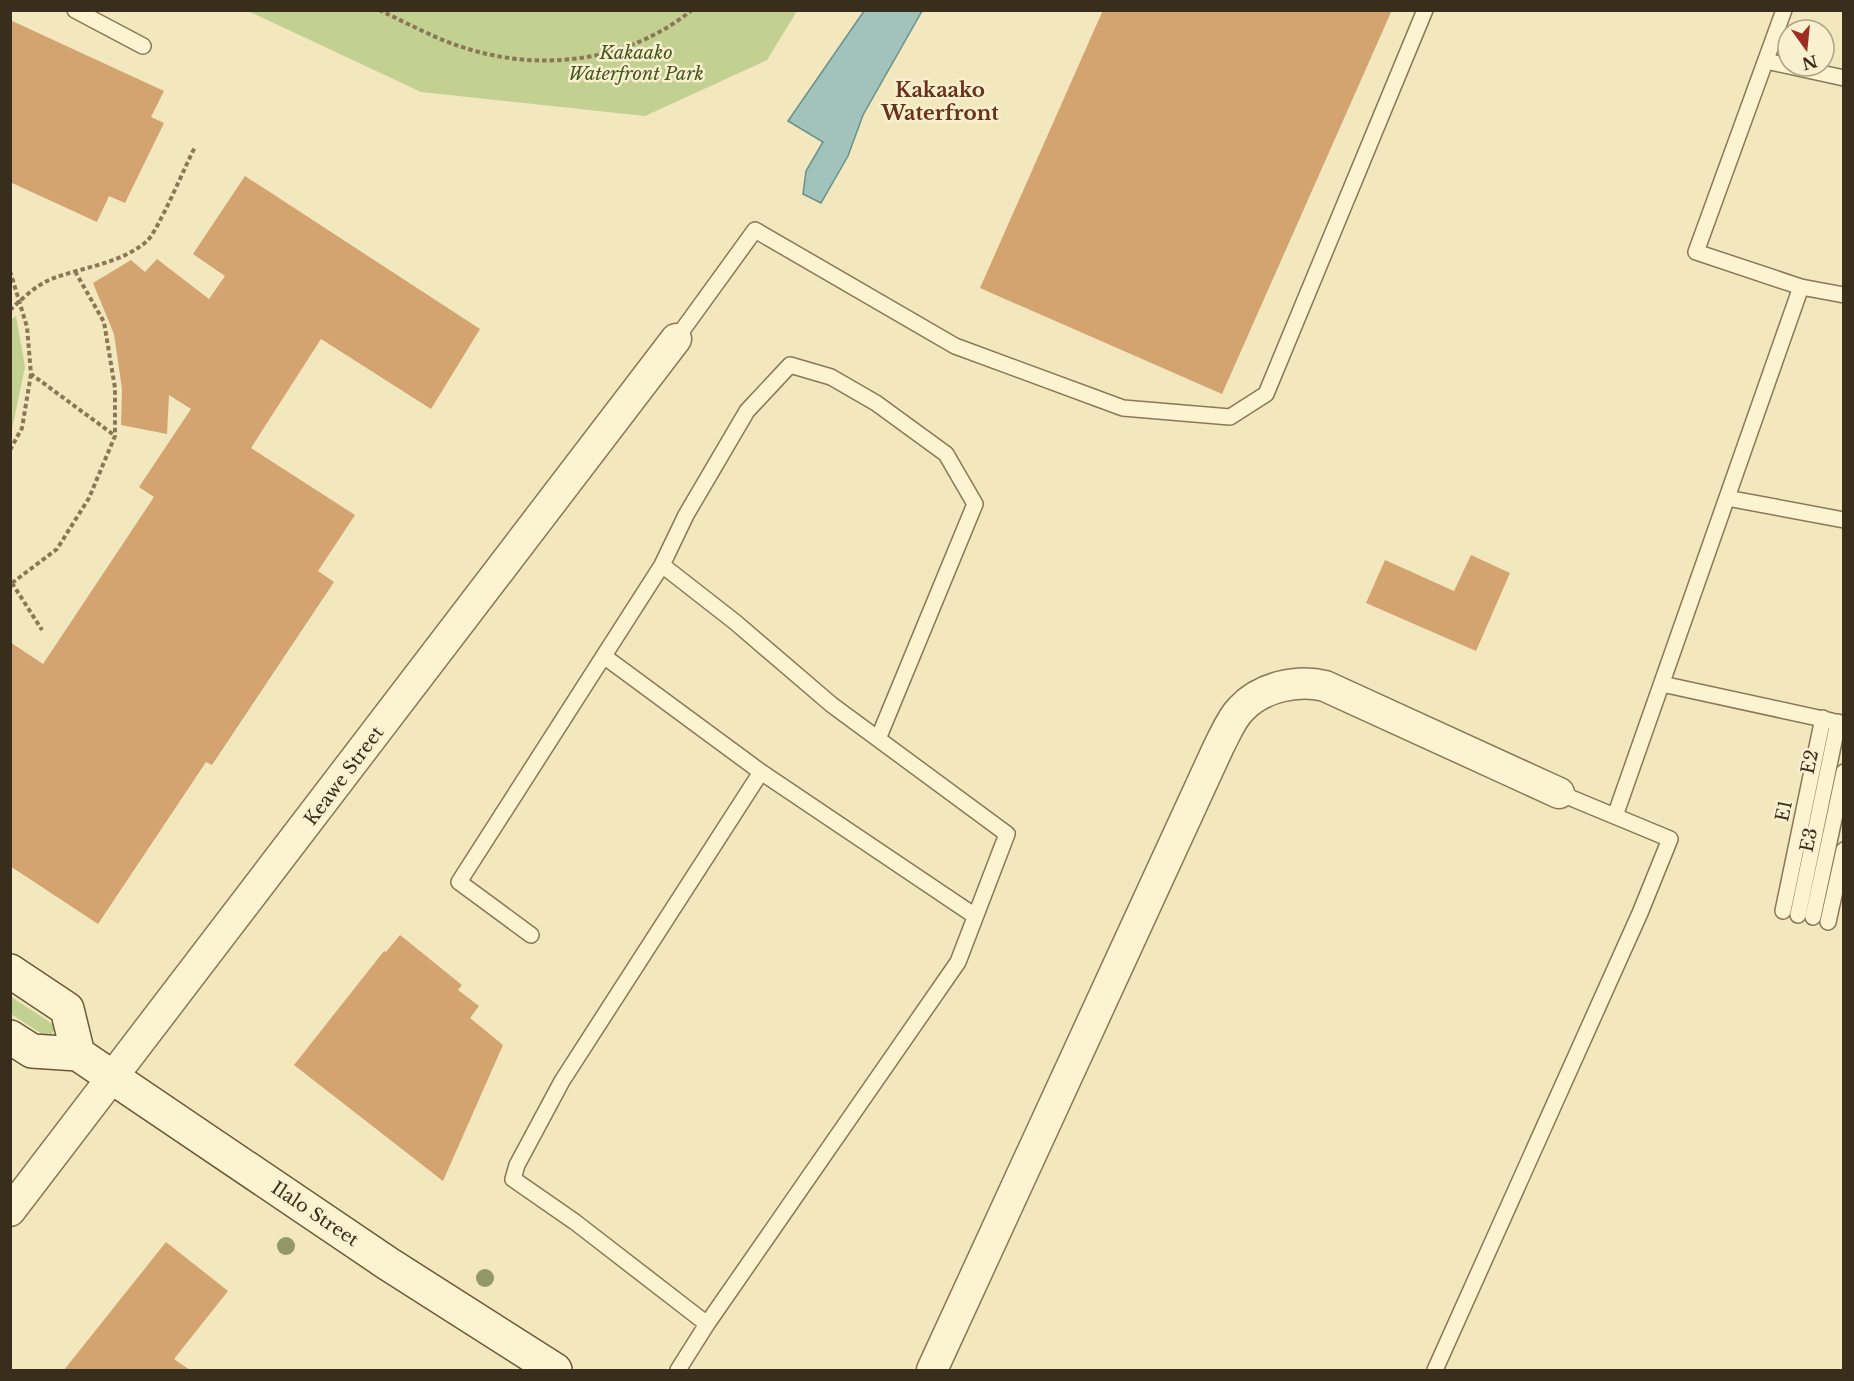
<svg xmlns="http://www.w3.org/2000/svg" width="1854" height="1381" font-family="'Libre Baskerville',serif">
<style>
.green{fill:#c2d091}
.water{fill:#a1c3bc;stroke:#68918b;stroke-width:1.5}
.building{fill:#d3a470}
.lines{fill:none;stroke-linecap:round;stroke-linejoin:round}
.lane-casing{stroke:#8b7755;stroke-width:18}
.street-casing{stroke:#8b7755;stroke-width:33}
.secondary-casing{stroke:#6d5838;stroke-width:36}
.path{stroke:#8b7755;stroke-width:4;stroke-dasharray:4.5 3;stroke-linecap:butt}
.lane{stroke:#fcf3d1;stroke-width:15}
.street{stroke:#fcf3d1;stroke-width:30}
.secondary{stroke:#fcf3d1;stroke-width:33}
.tree{fill:#929867}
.labels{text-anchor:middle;stroke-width:5;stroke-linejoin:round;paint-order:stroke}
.park-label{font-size:18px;font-style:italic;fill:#445720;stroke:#f8f0ce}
.street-label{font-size:18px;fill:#392d1b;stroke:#f8f0ce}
.neighbourhood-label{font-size:20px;font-weight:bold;fill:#693117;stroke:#f8f0ce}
</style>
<rect width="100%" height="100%" fill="#f2e7bd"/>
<!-- green -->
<path class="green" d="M248,11H797L767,60L645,116L421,92Z
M16,316L25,367L11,434L10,320Z
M10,996L57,1027L48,1038L11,1014Z"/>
<!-- water -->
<path class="water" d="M864,11H922L863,115L848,156L821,203L803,194L806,171L823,142L788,121Z"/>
<!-- building -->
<path class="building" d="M1103,10H1392L1222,394L980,288Z
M10,20L164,91L151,117L164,123L125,203L109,196L97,222L10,182Z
M245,176L480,329L431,409L321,339L251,448L355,515L318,571L334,582L212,765L206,762L98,924L10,866V642L43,664L154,497L139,487L191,409L169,395L167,434L121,425L122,389L114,334L93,283L131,260L145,272L157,259L209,299L225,276L193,254Z
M1471,555L1510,573L1476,651L1366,603L1385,560L1454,591Z
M400,935L462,985L458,990L479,1006L470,1018L503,1045L443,1181L294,1065L384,951L386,952Z
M166,1242L228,1291L174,1359L190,1370H64Z"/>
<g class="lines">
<!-- lane casing -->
<g class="lane-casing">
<path id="lane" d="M75,10L143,46
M1784,10L1696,252L1801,287L1844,295
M1766,61L1844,78
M676,339L755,230L955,346L1123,408L1230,417L1266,394L1425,10
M1727,498L1844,520
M662,565L686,515L747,411L790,365L831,377L876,403L946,454L975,504L878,739
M605,657L761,772L975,916
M1662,684L1832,721
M1615,816L1801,287
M1783,911L1823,718
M1798,915L1838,722
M1813,917L1844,772
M1828,922L1844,850
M531,935L459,882L662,565L735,622L832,705L1007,834L958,962L707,1324L678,1370
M707,1324L575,1222L513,1179L517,1165L562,1081L761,772
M1435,1370L1640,913L1670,839L1559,793"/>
</g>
<!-- street casing -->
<g class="street-casing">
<path id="street" d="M10,1211L676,339
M932,1370L1219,746C1226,733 1231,719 1241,709C1261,687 1298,679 1325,686L1559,793"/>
</g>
<!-- secondary casing -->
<g class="secondary-casing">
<path id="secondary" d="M10,971L67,1009L78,1054
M10,1037L32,1051L78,1054L387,1263L555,1370"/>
</g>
<!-- path -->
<path class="path" d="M379,10C405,22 432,37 459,46C537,73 627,63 692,10
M10,271L27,327L31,374L114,435
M10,310C23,298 37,284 54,278C84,267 122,263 147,241C158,231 186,164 195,147
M10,450L22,428L31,374
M12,583L57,549L89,498L115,436V388L104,322L76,273
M12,583L42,630"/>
<!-- lane -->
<use href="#lane" class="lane"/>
<!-- street -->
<use href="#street" class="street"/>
<!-- secondary -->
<use href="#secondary" class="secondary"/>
</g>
<!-- trees -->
<g class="tree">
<circle cx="286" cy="1246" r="9"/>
<circle cx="485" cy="1278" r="9"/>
</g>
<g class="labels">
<!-- park labels -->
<g class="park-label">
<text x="636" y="59">Kakaako<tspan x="636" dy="21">Waterfront Park</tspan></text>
</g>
<!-- street labels -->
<g class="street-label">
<text transform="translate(1810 762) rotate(-78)" y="6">E2</text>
<text transform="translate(344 776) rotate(-53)" y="6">Keawe Street</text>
<text transform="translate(1784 811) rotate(-78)" y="6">E1</text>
<text transform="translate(1809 840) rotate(-78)" y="6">E3</text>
<text transform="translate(315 1214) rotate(34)" y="6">Ilalo Street</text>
</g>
<!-- neighbourhood labels -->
<g class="neighbourhood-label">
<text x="940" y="97">Kakaako<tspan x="940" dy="23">Waterfront</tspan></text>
</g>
</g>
<!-- border -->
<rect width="1854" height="1381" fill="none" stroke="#392d1b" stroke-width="24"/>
<!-- north arrow -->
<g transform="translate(1806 48) rotate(165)"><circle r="28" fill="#f8f0ce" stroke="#aca286" stroke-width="1.5"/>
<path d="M0-4.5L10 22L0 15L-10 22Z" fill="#9f2c20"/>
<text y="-9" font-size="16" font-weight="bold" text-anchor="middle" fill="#392d1b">N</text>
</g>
</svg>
